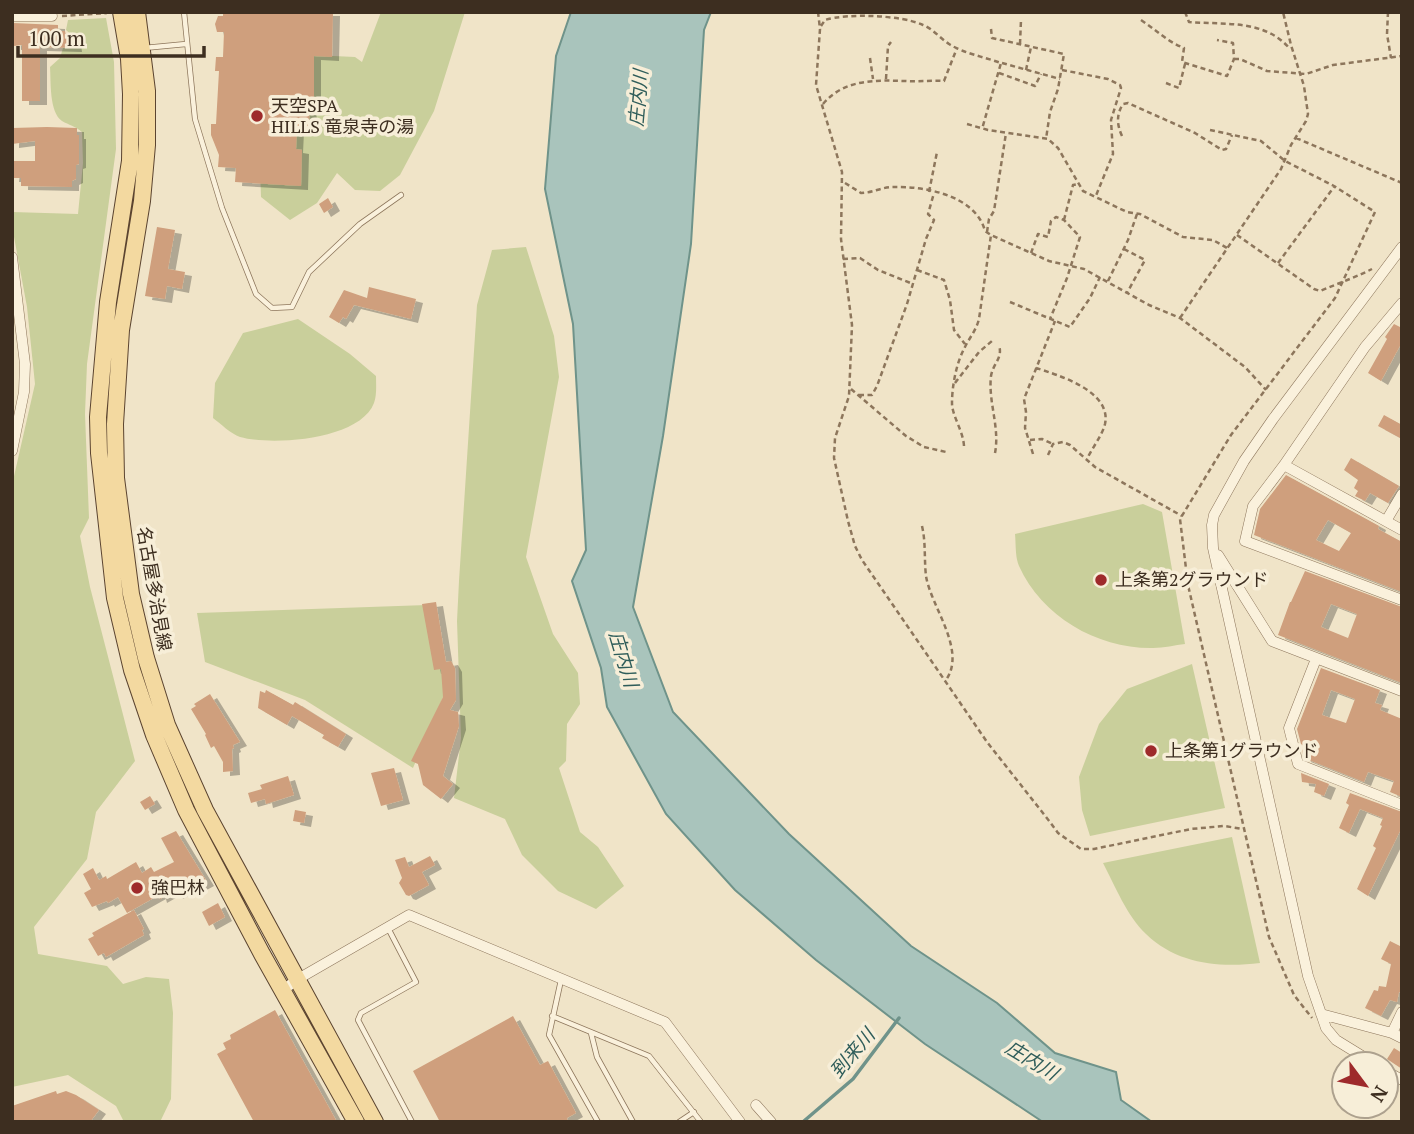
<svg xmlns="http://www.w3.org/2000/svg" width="1414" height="1134" font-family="'PT Serif','Noto Sans JP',serif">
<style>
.green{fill:#c9cf9b}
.water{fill:#a9c4bc;stroke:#6f938a;stroke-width:2}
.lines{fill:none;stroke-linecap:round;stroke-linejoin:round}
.stream{stroke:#6f938a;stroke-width:3.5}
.building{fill:#cf9f7d;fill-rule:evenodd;filter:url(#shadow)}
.lane-casing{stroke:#8d765c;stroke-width:6}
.street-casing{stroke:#8d765c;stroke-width:11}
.primary-casing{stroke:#5b4430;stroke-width:18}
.path{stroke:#8d765c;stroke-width:2.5;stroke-dasharray:5 3.5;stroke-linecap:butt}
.lane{stroke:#faf1dc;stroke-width:4.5}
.street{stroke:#faf1dc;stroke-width:10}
.primary{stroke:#f3d9a0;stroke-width:16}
.poi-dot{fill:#9e2a2b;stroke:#f7eed8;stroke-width:2.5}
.labels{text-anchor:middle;stroke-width:7;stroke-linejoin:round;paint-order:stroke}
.poi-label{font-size:18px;fill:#3d2e20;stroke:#f7eed8;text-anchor:start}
.street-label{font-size:18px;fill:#3d2e20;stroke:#f7eed8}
.water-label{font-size:19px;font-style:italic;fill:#2f5d5a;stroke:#f7eed8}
</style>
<defs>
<filter id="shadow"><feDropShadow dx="7" dy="4" stdDeviation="0" flood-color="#0004"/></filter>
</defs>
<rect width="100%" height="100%" fill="#f0e4c8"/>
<!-- green -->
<path class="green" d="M381,12H465L434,111L400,175L380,191L355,190L337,173L317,203L290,220L261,197L259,139L312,55L355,57L362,62Z
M106,18L114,62L116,149L87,364L85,414L89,518L80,536L90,587L135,761L96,812L87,859L34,927L38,954L107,966L123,984L146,977L169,979L173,1013L171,1099L160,1122H124L116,1106L68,1075L12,1087V485L35,384L27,307L12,226V212L78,214L83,163L82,132C75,126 69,125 62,121C49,112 51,81 50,67L60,58L63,48H75L76,39L66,30L68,20Z
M526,247L554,336L559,377L526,557L553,634L578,673L580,704L567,724L566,761L559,768L580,832L598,847L624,886L596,909L558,891L522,855L505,819L454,798L461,738L457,621L459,581L477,305L492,250Z
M298,319L350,354L376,376C376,384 377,395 374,403C360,440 272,446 240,437C231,434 221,424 213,418L215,383L243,333Z
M1143,504L1162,512L1185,644C1175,645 1164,648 1153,648C1098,649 1042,617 1019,566C1015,557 1016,544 1015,534Z
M427,605L446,690L413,768L305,700L205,662L197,613Z
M1192,664L1225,808L1090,836L1082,810L1079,777L1099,724L1127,689Z
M1232,837L1260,963C1219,968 1177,964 1146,934C1127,916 1115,886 1103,863Z"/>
<!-- water -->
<path class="water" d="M571,12H711L704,30L691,244L663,436L633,607L673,712L789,834L911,946L997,1003L1055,1053L1116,1072L1121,1100L1152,1122H1043L925,1044L816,960L735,890L666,814L607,707L601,668L572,581L586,550L573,324L545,189L556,56Z"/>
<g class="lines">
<!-- stream -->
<path class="stream" d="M804,1121L853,1079L899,1018"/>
</g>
<!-- building -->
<path class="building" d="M223,12H333L332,57L314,56V100H310L309,129L297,128L296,149L302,150L301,186L235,182L236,168L218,167L219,155L211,135V124H216L219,71H215L216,57H223L224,32H217L215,24L218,16H223Z
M13,23L58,25V31H65L66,36L74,41L75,48L40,47V101H22V45L14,46Z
M47,127L77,128V135H79V164L76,165V179L72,181V187L21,186V178H12L14,161H35V141L12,144V128Z
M328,198L333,207L324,213L319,204Z
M157,227L175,230L168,269L185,272L182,289L167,286L165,299L145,296Z
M369,287L416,299L411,319L354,305L346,319L343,317L339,323L329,317L344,290L367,298Z
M1394,324L1402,328V342L1381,381L1368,373L1387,339L1385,337Z
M1384,415L1402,425V439L1378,426Z
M1351,458L1399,486L1388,503L1370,493L1365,501L1355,496L1358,491L1354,488L1358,480L1344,470Z
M1286,475L1379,526L1378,529L1402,542V592L1254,535L1260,509ZM1328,520L1351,533L1339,551L1316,540Z
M1305,571L1402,607V683L1278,635L1290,602H1291ZM1331,604L1357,614L1348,638L1321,627Z
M436,602L446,662L451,661L455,668L456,700L450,710L458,712L459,726L443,776L453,784L441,799L423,785L418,764L411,761L443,697L441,669L434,670L422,604Z
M1321,668L1380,690L1375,703L1382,705L1380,710L1402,719V797L1390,792L1394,781L1368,772L1364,782L1304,758L1302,751L1304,746L1301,744L1297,729ZM1331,690L1355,699L1346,723L1322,715Z
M266,690L293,705L295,702L346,734L338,747L322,738L324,735L292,716L287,725L258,708L260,691L265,693Z
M210,694L240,742L233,745L234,748L232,749L233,771L223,772V762L214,746L211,748L205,735L206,734L191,709L196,706L194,704Z
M394,768L403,800L381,806L371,773Z
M1301,773L1329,784L1324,796L1314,792L1316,784L1302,782Z
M288,776L294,795L266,804L265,799L251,803L248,793L262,789L260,785Z
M1350,793L1402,812V827L1368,896L1357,889L1376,848L1373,846L1382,826L1380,825L1383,818L1360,809L1349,833L1339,828L1349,805L1346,803Z
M150,796L155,804L145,810L140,802Z
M295,810L306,812L304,823L293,821Z
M176,831L207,882L196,888L194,885L176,895L174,891L160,899L159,895L127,913L118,897L108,903L107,901L92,907L84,893L91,889L83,874L93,868L99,880L106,876L107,879L136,862L142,873L151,867L154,872L174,862L161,838Z
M430,856L435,865L422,872L429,885L409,896L406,895L399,883L402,878L395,860L405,857L409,867Z
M218,903L225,917L209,926L202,912Z
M134,910L144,929L142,930L144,935L106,957L104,953L98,956L88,939L94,936L92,933Z
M1390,941L1402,947V993L1399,992L1397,1002L1390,1000L1381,1016L1365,1008L1374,990L1378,991L1379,986L1386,987L1391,964L1381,959Z
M275,1010L337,1122H254L217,1054L226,1049L223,1043L231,1039L230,1035Z
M513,1016L540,1065L548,1061L576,1113L567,1118L568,1122H440L413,1071Z
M1394,1048L1402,1053V1069L1387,1059Z
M56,1091L57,1094L66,1091L76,1095L99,1110L90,1122H12V1106Z"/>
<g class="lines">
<!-- lane casing -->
<g class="lane-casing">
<path id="lane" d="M184,12L195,119L222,208L256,294L272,308L292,307L309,272L360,224L401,195
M144,48L186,44
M388,928L416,982L361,1013L358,1020L412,1122
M561,980L549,1035L598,1122
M552,1016L649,1056L701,1122
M591,1033L597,1057L633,1122
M679,1122L694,1112"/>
</g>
<!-- street casing -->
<g class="street-casing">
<path id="street" d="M12,16H52
M12,257L25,364L24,392L12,451
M1402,303L1365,347L1284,465L1253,506L1245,541L1402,600
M1284,465L1402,530
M1386,521L1402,494
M1218,555L1272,641L1402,691
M1316,659L1289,728L1298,764L1402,805
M283,990L298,979L409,915L665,1022L740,1122
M1321,1014L1392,1033L1402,1038
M1392,1033L1402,1012
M1375,1064L1336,1040L1326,1028L1308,976L1213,548L1212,525L1214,515L1244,461L1273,419L1402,247
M1386,1071L1402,1080
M756,1105L771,1122"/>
</g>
<!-- primary casing -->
<g class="primary-casing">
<path id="primary" d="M121,12L129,59L131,94L130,161L108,302L98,417L99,453L115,598L132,670L154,735L186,810L262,954L356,1122
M137,12L147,91V145L142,201L121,330L115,424L116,478L131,594L146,658L167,725L205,810L375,1122"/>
</g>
<!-- path -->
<path class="path" d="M818,12L820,29L816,85L842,172L841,239L852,325L849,396L835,438L834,458L848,521L855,546L862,560L987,742L1050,822L1058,833L1081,849H1094L1191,829L1224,826L1243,829
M1185,12L1189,22C1225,25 1265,19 1290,49
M1388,12L1387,34L1391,58
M62,16L107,13
M1141,20C1156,30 1168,42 1184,48L1182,62L1227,76L1234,59L1233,43L1217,40
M821,26L825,20C847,13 902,15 923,25C933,29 940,38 949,44C963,53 984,57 1001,63L982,129
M991,29L992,38L1064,54L1058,89L1050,112L1046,139
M1020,44L1021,20
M870,58L873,79
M1234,59H1240L1267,71L1306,74L1333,65L1402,56
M1002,63L1060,79
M1026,70L1031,47
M1062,70L1108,79L1120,85L1121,88L1111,120L1113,154L1095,198
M999,73L1035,86L1041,74
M886,79L888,46L891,42
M1166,83L1179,88L1185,64
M823,104C844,79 875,80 905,81C918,82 931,80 944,81L957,48
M967,124L988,130L1048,139L1058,148L1083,191L1127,212L1140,214L1183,237L1213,240L1227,248
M1210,130L1261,141L1285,161L1334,186L1375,212L1335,298L1231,435L1180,519L1188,585L1269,937L1294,995L1312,1018
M1122,136C1117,125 1116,115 1123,104L1128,103L1195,133L1222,150L1226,149L1232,135
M1296,138L1402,183
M845,183L861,193C872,193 882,187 893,187C926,186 976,196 985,231L991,235L1049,261L1084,269L1149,305L1180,318L1245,367L1266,390
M929,192L937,152
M1064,220L1073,185L1078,184
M987,232L989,219L994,211L1006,133
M1237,235L1314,289L1320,291C1339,283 1354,278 1372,269
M1124,249L1145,260L1127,293
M1031,253L1038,234L1048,237L1051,221L1056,217L1064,220L1080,237L1067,278L1050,319
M843,259L860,258L878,270L913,284
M1278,263L1334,187
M917,270L944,280L950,300L954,330L965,344
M1108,281L1128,240L1137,214
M1010,302L1070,327L1090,298L1100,277
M1180,318L1281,169L1291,145L1306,121L1308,114L1304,86L1291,45L1283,12
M1036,368C1058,375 1112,391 1105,424C1102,436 1092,448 1087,459
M955,383L979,352L992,341
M851,389L906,436L924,447L946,452
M859,395H872L877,386L907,304L926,239L934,220L928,214L934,193
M1030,440L1042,439L1053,444
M964,446C963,430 952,416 952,403C952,387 956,364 964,349C969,338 976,331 979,319L991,235
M995,453C1000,427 988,402 991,376C993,363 1003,359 999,345
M1033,454L1025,428L1026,412L1024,399L1055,321
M1048,455L1053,444L1063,442L1070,445L1095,467L1182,516
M922,526C926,543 924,559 926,576C931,607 967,650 946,680"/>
<!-- lane -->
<use href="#lane" class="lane"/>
<!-- street -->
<use href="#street" class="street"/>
<!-- primary -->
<use href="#primary" class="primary"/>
</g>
<!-- markers -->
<g class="poi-dot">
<circle cx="257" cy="116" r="7"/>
<circle cx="1101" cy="580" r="7"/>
<circle cx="1151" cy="751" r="7"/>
<circle cx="137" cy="888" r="7"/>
</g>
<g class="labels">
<!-- poi labels -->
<g class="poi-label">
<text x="271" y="112">天空SPA<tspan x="271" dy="21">HILLS 竜泉寺の湯</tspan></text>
<text x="1115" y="586">上条第2グラウンド</text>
<text x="1165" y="757">上条第1グラウンド</text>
<text x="151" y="894">強巴林</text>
</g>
<!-- street labels -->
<g class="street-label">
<text transform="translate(154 589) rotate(80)" y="6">名古屋多治見線</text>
</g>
<!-- water labels -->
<g class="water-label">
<text transform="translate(638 98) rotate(-85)" y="7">庄内川</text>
<text transform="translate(624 659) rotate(73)" y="7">庄内川</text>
<text transform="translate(852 1053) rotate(-50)" y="7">到来川</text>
<text transform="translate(1032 1060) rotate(31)" y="7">庄内川</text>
</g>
</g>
<!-- border -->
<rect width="1414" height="1134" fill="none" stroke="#3d2e20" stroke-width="28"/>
<!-- north arrow -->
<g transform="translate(1365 1085) rotate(122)"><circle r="33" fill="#f7eed8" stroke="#ada18e" stroke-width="2"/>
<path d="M0-5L12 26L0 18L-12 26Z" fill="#9e2a2b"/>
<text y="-10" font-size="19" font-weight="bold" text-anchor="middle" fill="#3d2e20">N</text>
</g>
<!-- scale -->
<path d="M18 46v10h186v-10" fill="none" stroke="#3d2e20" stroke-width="3.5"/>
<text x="28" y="46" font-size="21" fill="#3d2e20" stroke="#f7eed8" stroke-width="5" paint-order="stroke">100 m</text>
</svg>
